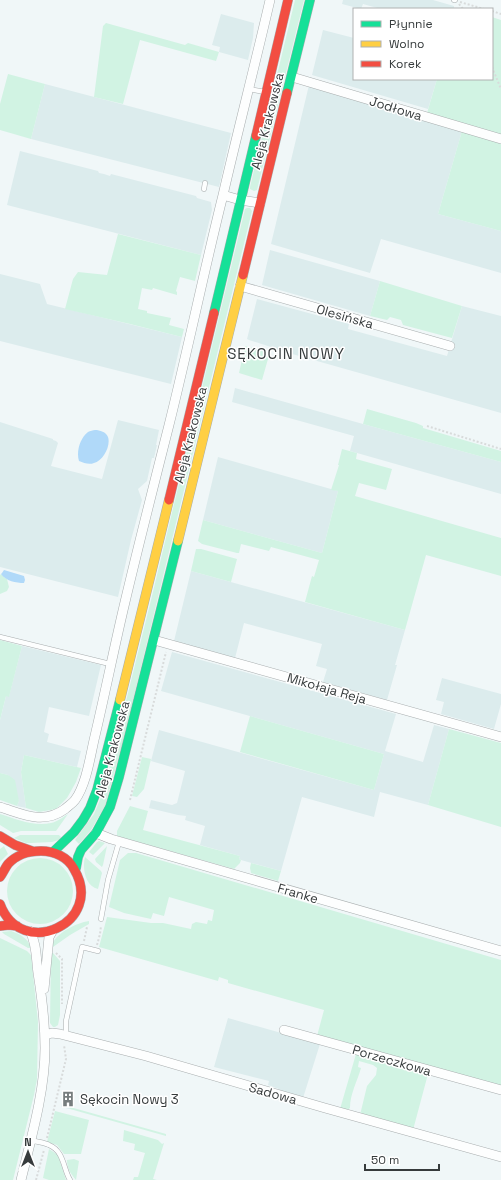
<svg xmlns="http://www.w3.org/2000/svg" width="501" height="1180" font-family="'Space Grotesk',sans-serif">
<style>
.built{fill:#dceced}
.green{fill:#d1f3e3}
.water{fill:#b0d9f9}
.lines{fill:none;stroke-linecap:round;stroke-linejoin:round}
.lane-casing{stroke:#a9aeaf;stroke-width:5.5}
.street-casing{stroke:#a9aeaf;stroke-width:10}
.fast-casing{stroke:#a9aeaf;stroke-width:10}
.slow-casing{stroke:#a9aeaf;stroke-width:10}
.jam-casing{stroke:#a9aeaf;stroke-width:10}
.path{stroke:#d8dbdb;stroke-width:2;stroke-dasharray:2 2;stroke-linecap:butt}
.lane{stroke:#fdfefe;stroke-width:4.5}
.street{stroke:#fdfefe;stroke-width:9}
.fast{stroke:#16e098;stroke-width:9}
.slow{stroke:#ffcf43;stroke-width:9}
.jam{stroke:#f24e42;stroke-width:9}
.labels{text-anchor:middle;stroke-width:3;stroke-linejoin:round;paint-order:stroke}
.street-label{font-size:13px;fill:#363b3c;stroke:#fff}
.poi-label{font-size:13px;fill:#363b3c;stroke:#fff;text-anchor:start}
.quarter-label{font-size:15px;letter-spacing:1px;fill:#363b3c;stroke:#fff}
</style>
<rect width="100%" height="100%" fill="#f0f7f8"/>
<!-- built -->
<path class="built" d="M343,0H433L454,6V9H381L363,4L361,9L342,4Z
M221,14L254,23L253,38L248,60L219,52L220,47L212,45Z
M323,30L354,38V79H437L428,109L312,75Z
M45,84L231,133L219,187L31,139Z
M309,85L462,131L438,214L501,231V273L381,239L370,273L271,244Z
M20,151L98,171L99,173L104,174L110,176L111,174L196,196L197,198L211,202L212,210L201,255L7,205Z
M270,250L380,281L370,316L262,285Z
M0,274L40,284L47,304L182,337L171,384L0,341Z
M257,299L349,324L348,329L447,356L462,306L501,316V413L271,348V347L249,340L247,339Z
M235,388L363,424L501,462V494L350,451L354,436L232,402Z
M118,420L159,430L156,445H157L154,458H152L147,481L138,489L142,500L131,540L118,597L0,567V422L53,439V440L56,441L58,443L51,466L102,479Z
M218,457L338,491L322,553L203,520Z
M191,571L405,630L395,665H397L387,700L323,682L327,669L316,666L322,644L244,623L235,658L174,641Z
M22,646L101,665L89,716L49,707L44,732L49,734L47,742L81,751L77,767L24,755L21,772L26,808L17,806L19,801L8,775L0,773V720L6,696H9Z
M172,652L396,714L385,751L423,762L434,725L449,729L428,805L380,792L374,817L302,797L281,871L241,860L239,859L240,856L200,845L205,826L185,820L186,816L178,815L149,808L151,800L172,805L177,803L185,771L151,761L159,730L374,790L384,754L161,691Z
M442,678L501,694V704L494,729L441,714L444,702L436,700Z
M228,1018L320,1044L303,1098L282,1092L279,1089L268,1085L269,1081L214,1067Z
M64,1093L73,1095L70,1109L61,1107Z"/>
<!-- green -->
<path class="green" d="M295,0H304L257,190L254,191L250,189V187Z
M492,17L501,20V136L427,113L437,79H492Z
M106,23L185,45L188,43L219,52L216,61L140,40L123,104L94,97L103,26Z
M8,74L45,84L31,139L0,130V104Z
M462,131L501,143V231L438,214Z
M247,208H250L252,211L122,745L105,806L91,830L79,844L75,840L94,814L104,790L151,600L245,209Z
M118,234L201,255L195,281L180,277L176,291L177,292V295L153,288L152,290L142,288L138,309L147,311V313L171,318L169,325L184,329L182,337L130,324L65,309L73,279L78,272L107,275Z
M380,281L462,306L452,338L403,325L401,320L390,317L387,320L370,316Z
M245,346L270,352L262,380L239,373Z
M367,409L416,423L423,426V428L501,451V462L363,424Z
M342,449L357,453L356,459L392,469L386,490L359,483L355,496L501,538V576L426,555L405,630L305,602L312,576L314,577L319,560L271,547L269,551L241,544L239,553H237L202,544L198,541L203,520L322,553L338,491L331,490L339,465H338Z
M196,549H201L237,559L231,582L191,571Z
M1,574L4,577L7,579L9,587L7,591L0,594V575Z
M0,640L22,646L9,697L6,696L0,720Z
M250,716L384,754L374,790L240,752Z
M449,729L501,743V827L428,805Z
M24,755L81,768L76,782L67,798L56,809L39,812L26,808L21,772Z
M142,757L151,759L144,789L137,797L132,796Z
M0,773L8,775L15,780L19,801L17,806L0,800Z
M130,806L148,811L143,830L240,856L239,859L241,860L240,863L234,869L117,836V831Z
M0,814C16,819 34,827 51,823C57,822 63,817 68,814L56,831H21L13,833L0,825Z
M20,835H59L61,837L59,840L52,842L31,843H26L14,838Z
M99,841L105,843L93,855L89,852L97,842Z
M4,846L8,854L0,862V849Z
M107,846L103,865L102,867L96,862L95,859Z
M128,853H136L501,960V1088L317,1036L324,1010L228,983V980L219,977L218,981L99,947L107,917L151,923H163L191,929L192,924L196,922L207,924L208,920L212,921L214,910L169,897L164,916L153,913L151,919L124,913L109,907L120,860Z
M85,857L101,871L102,873L98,889C85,886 82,868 85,857Z
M7 891a33 33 0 1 1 66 0a33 33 0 1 1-66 0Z
M251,863L281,871L278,881L251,873L250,868Z
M89,921V924L70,935L53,947H51C55,933 76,923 89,921Z
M11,931C20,934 28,938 31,948H28L4,934L2,932Z
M0,938L27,951L31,955L38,1022L37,1079L34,1095L13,1180H0Z
M51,953H53L60,961V1015L58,1025L55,1027H53L50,1023Z
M356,1054L428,1074L413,1130L360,1115L367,1086L376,1075L377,1068L373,1065L359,1061L358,1067L361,1068C357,1082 350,1094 350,1108L346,1111L340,1109Z
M70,1107L166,1134V1136L70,1109Z
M55,1111L89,1120L81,1154H64L57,1145L47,1142Z
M124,1130L158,1140L162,1144L164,1143L153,1179L157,1180H133L134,1177H138L145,1153L134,1150L135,1144L123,1141Z
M49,1149L58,1155L66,1180H49L43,1178Z
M74,1159L79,1161L76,1180C70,1173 67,1168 67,1160Z"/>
<!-- water -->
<path class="water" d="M95,430C100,430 106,432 108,437C111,446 103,461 94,463C89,465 84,463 79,461C76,452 80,438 88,432C90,431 93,430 95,430Z
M4,570L24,576L25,580L24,583C16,583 6,581 1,574L2,573Z"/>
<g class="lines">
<!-- lane casing -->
<g class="lane-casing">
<path id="lane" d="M454,0H455
M249,89L265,92
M204,189L205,183
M0,637L110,664
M101,919L108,880L119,842
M66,1036V1021L82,947L98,951
M30,1140C36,1142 44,1142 49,1145C64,1151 63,1168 70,1180"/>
</g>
<!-- street casing -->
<g class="street-casing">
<path id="street" d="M292,77L501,139
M223,195L240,200L260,203
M240,286L450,346
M154,640L501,737
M0,807C23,814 43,825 65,809C68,806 72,804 75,800C86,785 90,758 94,740C105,694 114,648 125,602C139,543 154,484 169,425C188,349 204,271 223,195C238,130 255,65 270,0
M96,833L111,839L501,951
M44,989L49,937L53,930
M284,1030L501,1090
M45,1035L52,1033L60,1034L146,1056L325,1108L501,1157
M21,1180C31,1139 45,1091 45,1048C45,1023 42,998 38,973C36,959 37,944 30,931"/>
</g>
<!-- fast casing -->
<g class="fast-casing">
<path id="fast" d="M287,93L310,0
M214,313L256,136
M53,852L74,832L83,820L90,808L97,790L120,700
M76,868L78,857L81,850L96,833L110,807L119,777L178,541"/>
</g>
<!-- slow casing -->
<g class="slow-casing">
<path id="slow" d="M178,541L243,275
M120,700L169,500"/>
</g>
<!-- jam casing -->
<g class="jam-casing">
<path id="jam" d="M256,136L288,0
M243,275L287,93
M169,500L214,313
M0,836L15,845L32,851
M0,877C3,873 5,868 8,864C16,855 29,851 41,851C54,851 68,857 74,869C106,923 21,961 0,904
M0,926L9,925L17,926"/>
</g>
<!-- path -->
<path class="path" d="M460,2L484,9
M459,4L463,9
M492,11L501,14
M492,67L501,89
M427,426L501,449
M130,800L166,652
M84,941L87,927
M97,945L100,934L101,926
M56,953L62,959V1004
M47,1138L66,1059L64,1045
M36,1180L44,1150"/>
<!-- lane -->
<use href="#lane" class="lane"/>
<!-- street -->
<use href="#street" class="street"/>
<!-- fast -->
<use href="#fast" class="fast"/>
<!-- slow -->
<use href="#slow" class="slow"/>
<!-- jam -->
<use href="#jam" class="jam"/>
</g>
<!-- icons -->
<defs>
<g id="building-bare" transform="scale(1.2)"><path d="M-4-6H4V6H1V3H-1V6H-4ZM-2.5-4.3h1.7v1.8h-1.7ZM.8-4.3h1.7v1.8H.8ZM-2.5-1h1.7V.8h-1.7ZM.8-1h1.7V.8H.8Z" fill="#777d7e" stroke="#fff" stroke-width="2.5" paint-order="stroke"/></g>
</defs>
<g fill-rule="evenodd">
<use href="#building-bare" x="68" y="1099"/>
</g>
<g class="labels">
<!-- street labels -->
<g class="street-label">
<text transform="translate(396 108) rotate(17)" y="5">Jodłowa</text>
<text transform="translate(267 121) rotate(-76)" y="5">Aleja Krakowska</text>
<text transform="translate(345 316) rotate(16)" y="5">Olesińska</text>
<text transform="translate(190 435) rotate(-76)" y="5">Aleja Krakowska</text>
<text transform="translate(327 688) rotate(16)" y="5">Mikołaja Reja</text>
<text transform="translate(112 749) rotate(-75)" y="5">Aleja Krakowska</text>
<text transform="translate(298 893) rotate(16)" y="5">Franke</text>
<text transform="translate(392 1060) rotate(16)" y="5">Porzeczkowa</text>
<text transform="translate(273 1093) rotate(16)" y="5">Sadowa</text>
</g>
<!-- poi labels -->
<g class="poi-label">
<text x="80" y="1104">Sękocin Nowy 3</text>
</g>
<!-- quarter labels -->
<g class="quarter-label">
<text x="286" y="359">SĘKOCIN NOWY</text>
</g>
</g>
<!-- legend -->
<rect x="353" y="8" width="140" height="72" fill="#ffffff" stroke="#afb1b1"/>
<rect x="361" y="21" width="20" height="6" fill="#16e098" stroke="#afb1b1"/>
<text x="389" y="28" font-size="12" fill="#363b3c">Płynnie</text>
<rect x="361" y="41" width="20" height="6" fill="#ffcf43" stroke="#afb1b1"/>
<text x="389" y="48" font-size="12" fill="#363b3c">Wolno</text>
<rect x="361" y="61" width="20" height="6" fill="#f24e42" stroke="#afb1b1"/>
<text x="389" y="68" font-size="12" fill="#363b3c">Korek</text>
<!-- north arrow -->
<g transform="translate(28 1152)" stroke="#ffffff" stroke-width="3" paint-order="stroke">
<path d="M0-3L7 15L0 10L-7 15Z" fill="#363b3c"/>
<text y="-6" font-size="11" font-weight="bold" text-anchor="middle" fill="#363b3c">N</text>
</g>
<!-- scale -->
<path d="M365 1164v6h74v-6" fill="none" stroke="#363b3c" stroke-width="2"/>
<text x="371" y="1164" font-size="12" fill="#363b3c" stroke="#ffffff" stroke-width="3" paint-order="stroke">50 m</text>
</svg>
